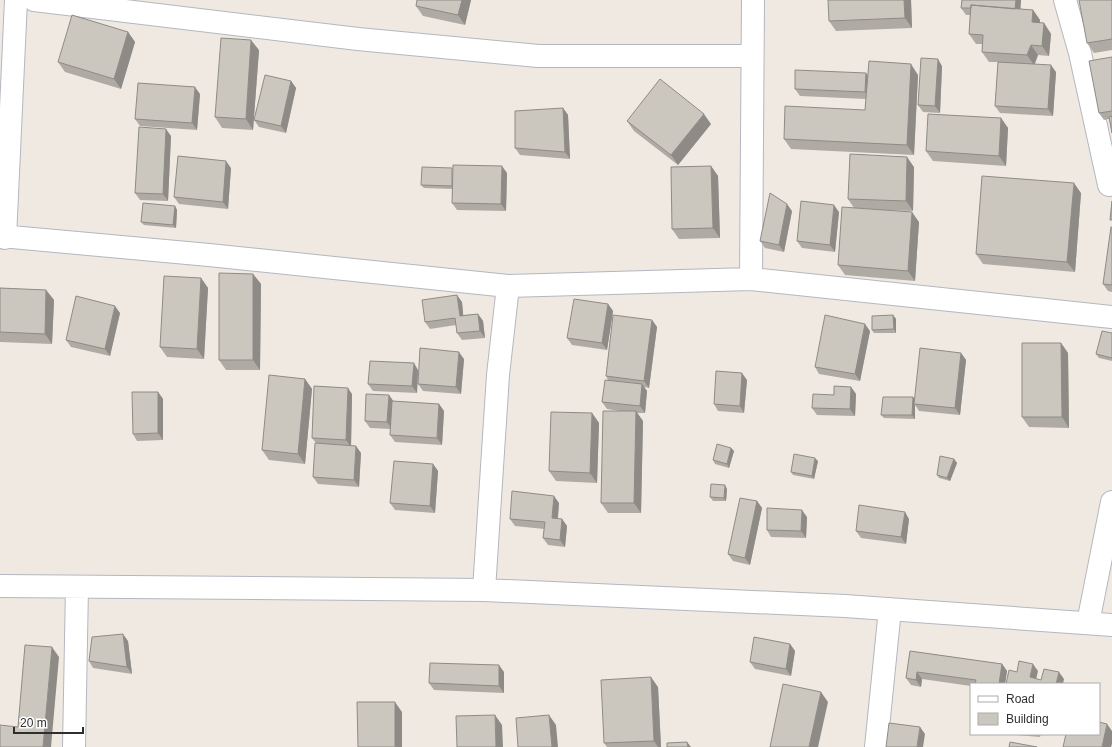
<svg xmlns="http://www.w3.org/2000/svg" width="1112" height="747" font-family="Arial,sans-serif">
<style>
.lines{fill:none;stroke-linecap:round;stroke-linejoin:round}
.minor-casing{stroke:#b4b7c1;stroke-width:24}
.minor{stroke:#fff;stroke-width:22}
.wall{fill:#afaba4}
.shaded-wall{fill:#8e8b86}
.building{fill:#cbc7bf;stroke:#8e8b86}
</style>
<rect width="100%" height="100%" fill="#efe9e1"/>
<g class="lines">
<!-- minor casing -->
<g class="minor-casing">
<path id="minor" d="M34,0L358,39L538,56H752
M1065,0L1080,53L1109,185
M0,236L209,255L508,286
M5,238L16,0
M751,279L753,0
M0,586L484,590L845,606L1112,625
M484,590L498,375L508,286L751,279L1112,317
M1088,623L1112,502
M74,747L77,587
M876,747L890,609"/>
</g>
<!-- minor -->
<use href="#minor" class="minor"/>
</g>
<!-- wall -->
<path class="wall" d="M417,0H471L465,25L423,16L416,6Z
M911,0L912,28L836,31L829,21Z
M962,0H1021L1020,9L1033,10L1040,20V23H1044L1051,34L1049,56L1038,55L1035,64L1056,72L1053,116L1000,113L995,106L998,62H989L982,52V44H976L969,34L970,15H966L961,8Z
M1112,0V50L1094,53L1087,43Z
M128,32L135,42L121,89L65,72L58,62Z
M259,50L253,130L222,128L215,117Z
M1112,57V133L1109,119L1104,120L1099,113Z
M942,66L940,113L923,112L918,105Z
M866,73L868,76L918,75L914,155L791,149L784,139L865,110L866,99L800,96L795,89Z
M291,81L296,88L286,133L259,127L254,120Z
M200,94L197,130L140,126L135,119Z
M563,108L568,115L570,159L520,155L515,148Z
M1001,118L1008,128L1006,166L933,161L926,151Z
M627,121L711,124L678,165L634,131Z
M171,136L168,201L140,200L135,193Z
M711,166L718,176L720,238L679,239L672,229Z
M914,167L913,211L881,210L919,222L915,281L845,275L838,265L854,208L848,199Z
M231,168L228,209L179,204L174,197Z
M507,173L506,211L457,210L452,203V189L424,188L421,185Z
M1081,193L1075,272L983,264L976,254Z
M175,206L177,210L176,228L144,225L141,222Z
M792,211L784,252L765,248L760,241Z
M839,212L835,252L802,248L797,241Z
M1112,227V292L1108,291L1103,284Z
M253,274L261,284L260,370H226L219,360Z
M201,278L208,288L204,359L167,357L160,347Z
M0,288L46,290L54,300L52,344L0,342Z
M462,302L463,315L478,314L483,321L485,338L462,340L457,333L456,325L430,329L425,322Z
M608,304L613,311L607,350L572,345L567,338Z
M120,313L110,356L71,347L66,340Z
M893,315L896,319V333H874L872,330Z
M652,320L657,327L649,388L644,387L647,391L645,413H637L643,421L641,513H608L601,503L620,411L607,409L602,402L608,380L606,376Z
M870,331L860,381L819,374L815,367Z
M1112,333V361L1099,358L1096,354Z
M1061,343L1068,353L1069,428L1029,427L1022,417Z
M961,353L966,360L960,415L919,411L915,405V419L884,418L881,415L913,397L915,399Z
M464,359L461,394L423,391L418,384Z
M418,370L417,393L373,391L368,384Z
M305,379L312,389L305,464L269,460L262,450Z
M747,380L744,413L718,411L714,404Z
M851,387L856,394L855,416L817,415L812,408L834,395Z
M158,392L163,399V440L137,441L133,434Z
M352,394L351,446L361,453L359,487L318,484L313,477L316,443L312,438Z
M389,395L393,401L439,404L444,411L442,445L395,442L390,435L391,429L370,428L365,421Z
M592,413L599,423L597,483L556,481L549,471Z
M731,448L734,451L729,468L715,464L713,460Z
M954,459L957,463L950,481L939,478L937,475Z
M818,461L814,479L793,475L791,472Z
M433,464L438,471L435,513L395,510L390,503Z
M727,489L726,501H713L710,497Z
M757,501L762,508L750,565L733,561L728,554Z
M559,503L558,519H562L567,526L565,547L548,545L543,538L544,529L515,526L510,519Z
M807,517L806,538L771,537L767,530Z
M909,519L906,544L861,538L856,531Z
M128,641L132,674L93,668L89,661Z
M790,644L795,651L791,676L755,669L750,662Z
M910,651L1002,664L1007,671L1005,684H971V686L922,679L921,687L911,685L906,678Z
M504,672V693L434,690L429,683Z
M658,687L661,747H607L604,743Z
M1006,734H1041L1040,737Z"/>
<!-- shaded-wall -->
<path class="shaded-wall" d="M462,0H471L465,25L458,15Z
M904,0H911L912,28L905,18Z
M1016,0H1021L1020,16L1015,9Z
M1033,10L1040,20L1039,33L1032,22Z
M1044,23L1051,34L1049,56L1042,46Z
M128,32L135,42L121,89L114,79Z
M251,40L259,50L253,130L246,119Z
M1031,45L1038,55L1034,65L1027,55Z
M938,59L942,66L940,113L935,106Z
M911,64L918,75L914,155L907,145Z
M1051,65L1056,72L1053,116L1048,109Z
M866,73L871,80L870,99L865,92Z
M291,81L296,88L286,133L281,126Z
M195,87L200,94L197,130L192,123Z
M563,108L568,115L570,159L565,152Z
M704,114L711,124L678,165L671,155Z
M1001,118L1008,128L1006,166L999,156Z
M166,129L171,136L168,201L163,194Z
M907,157L914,167L913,211L906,201Z
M226,161L231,168L228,209L223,202Z
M502,166L507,173L506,211L501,204Z
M711,166L718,176L720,238L713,228Z
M1074,183L1081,193L1075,272L1067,262Z
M787,204L792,211L784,252L779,245Z
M834,205L839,212L835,252L830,245Z
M175,206L177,210L176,228L173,225Z
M912,212L919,222L915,281L908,271Z
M253,274L261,284L260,370L253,360Z
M201,278L208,288L204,359L197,349Z
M46,290L54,300L52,344L45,334Z
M457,295L462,302L464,323L460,316Z
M608,304L613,311L607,350L602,343Z
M115,306L120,313L110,356L105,349Z
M478,314L483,321L485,338L480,331Z
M893,315L896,319V333L894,329Z
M652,320L657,327L649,388L644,381Z
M865,324L870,331L860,381L855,374Z
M1061,343L1068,353L1069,428L1062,417Z
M459,352L464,359L461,394L456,387Z
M961,353L966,360L960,415L955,408Z
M414,363L418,370L417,393L412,386Z
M742,373L747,380L744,413L740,406Z
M305,379L312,389L305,464L298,454Z
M642,384L647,391L645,413L640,406Z
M851,387L856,394L855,416L850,409Z
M348,388L352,394L351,447L346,440Z
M158,392L163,399V440L158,433Z
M389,395L394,402L392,429L387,422Z
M913,397L915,400L914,404L915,405V419L912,415Z
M439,404L444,411L442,445L437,438Z
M636,411L643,421L641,513L634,503Z
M592,413L599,423L597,483L590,473Z
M356,446L361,453L359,487L354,480Z
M731,448L734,451L729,468L727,464Z
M815,458L818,461L814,479L812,476Z
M954,459L957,463L950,481L947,478Z
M433,464L438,471L435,513L430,506Z
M725,485L727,489L726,501L724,498Z
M554,496L559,503L557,525L552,518Z
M757,501L762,508L750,565L745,558Z
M802,510L807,517L806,538L801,531Z
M905,512L909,519L906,544L901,537Z
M562,519L567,526L565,547L560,540Z
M123,634L128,641L132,674L127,667Z
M790,644L795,651L791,676L786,669Z
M52,647L59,657L51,747H43Z
M1002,664L1007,671L1005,684H999Z
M1033,664L1038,671L1035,684L1030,677Z
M499,665L504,672V693L499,686Z
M917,672L922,679L921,687L916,680Z
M1059,672L1064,679L1063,684H1056Z
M651,677L658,687L661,747H658L654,741Z
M821,692L828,702L818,747H809Z
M395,702L402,712V747H395Z
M495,715L502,725L503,747H496Z
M549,715L556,725L558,747H552Z
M1107,724L1112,731V744L1111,747H1102Z
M920,727L925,734L923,747H917Z
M687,742L691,747H688Z"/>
<!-- building -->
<path class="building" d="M417,0H462L458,15L416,6Z
M828,0H904L905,18L829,21Z
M962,0H1016L1015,9L971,5V8H961Z
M1079,0H1112V39L1087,43Z
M971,5L1033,10L1032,22L1044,23L1042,46L1031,45L1027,55L982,52L983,35L969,34Z
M72,15L128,32L114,79L58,62Z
M221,38L251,40L246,119L215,117Z
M1112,57V111L1099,113L1089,61Z
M921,58L938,59L935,106L918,105Z
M869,61L911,64L907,145L784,139L785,106L865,110Z
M998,62L1051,65L1048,109L995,106Z
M795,70L866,73L865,92L795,89Z
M265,75L291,81L281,126L254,120Z
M660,79L704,114L671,155L627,121Z
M138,83L195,87L192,123L135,119Z
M563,108L565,152L515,148V111Z
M928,114L1001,118L999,156L926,151Z
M1112,116V133L1109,117Z
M139,127L166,129L163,194L135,193Z
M850,154L907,157L906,201L848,199Z
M178,156L226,161L223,202L174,197Z
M453,165L502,166L501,204L452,203Z
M711,166L713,228L672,229L671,167Z
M422,167L452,168V186L421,185Z
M982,176L1074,183L1067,262L976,254Z
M770,193L787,204L779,245L760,241Z
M801,201L834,205L830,245L797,241Z
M1112,201V220H1110Z
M143,203L175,206L173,225L141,222Z
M842,207L912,212L908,271L838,265Z
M1111,227H1112V285L1103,284Z
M219,273L253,274V360H219Z
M164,276L201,278L197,349L160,347Z
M0,288L46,290L45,334L0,332Z
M457,295L460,316L478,314L480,331L457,333L455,318L425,322L422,300Z
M76,296L115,306L105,349L66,340Z
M574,299L608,304L602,343L567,338Z
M613,315L652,320L644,381L606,376Z
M825,315L865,324L855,374L815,367Z
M893,315L894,329L872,330V316Z
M1102,331L1112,333V358L1096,354Z
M1022,343H1061L1062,417H1022Z
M420,348L459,352L456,387L418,384Z
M920,348L961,353L955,408L914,404Z
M370,361L414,363L412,386L368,384Z
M716,371L742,373L740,406L714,404Z
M269,375L305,379L298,454L262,450Z
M605,380L642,384L640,406L602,402Z
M314,386L348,388L346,440L312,438Z
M834,386L851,387L850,409L812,408L813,394L834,395Z
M132,392H158V433L133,434Z
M366,394L389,395L387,422L365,421Z
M883,397H913L912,415H881Z
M392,401L439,404L437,438L390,435Z
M603,411H636L634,503H601Z
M551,412L592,413L590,473L549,471Z
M315,443L356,446L354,480L313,477Z
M717,444L731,448L727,464L713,460Z
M794,454L815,458L812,476L791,472Z
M940,456L954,459L947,478L937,475Z
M394,461L433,464L430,506L390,503Z
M711,484L725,485L724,498L710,497Z
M512,491L554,496L552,518L562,519L560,540L543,538L545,522L510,519Z
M740,498L757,501L745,558L728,554Z
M859,505L905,512L901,537L856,531Z
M767,508L802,510L801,531L767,530Z
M123,634L127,667L89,661L92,637Z
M754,637L790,644L786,669L750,662Z
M25,645L52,647L43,747H0V725L18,727Z
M910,651L1002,664L999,684H975L976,680L917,672L916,680L906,678Z
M1019,661L1033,664L1030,677L1041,680L1044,669L1059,672L1056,684H1006L1009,670L1017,672Z
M430,663L499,665V686L429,683Z
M651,677L654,741L604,743L601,680Z
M783,684L821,692L809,747H770Z
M357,702H395V747H358Z
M495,715L496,747H457L456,716Z
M549,715L552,747H518L516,718Z
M1099,722L1107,724L1102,747H1063L1066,734H1099Z
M889,723L920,727L917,747H886Z
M687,742L688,747H667V743Z
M1010,742L1037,747H1009Z"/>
<!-- legend -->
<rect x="970" y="683" width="130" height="52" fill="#ffffff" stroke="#ababab"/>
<rect x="978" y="696" width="20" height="6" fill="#ffffff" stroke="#ababab"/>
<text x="1006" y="703" font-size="12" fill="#2e2e2e">Road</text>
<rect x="978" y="713" width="20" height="12" fill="#cbc7bf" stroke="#ababab"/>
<text x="1006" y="723" font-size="12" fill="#2e2e2e">Building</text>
<!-- scale -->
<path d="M14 727v6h69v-6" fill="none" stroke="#2e2e2e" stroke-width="2"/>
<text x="20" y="727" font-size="12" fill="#2e2e2e" stroke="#ffffff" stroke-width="3" paint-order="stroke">20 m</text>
</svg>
